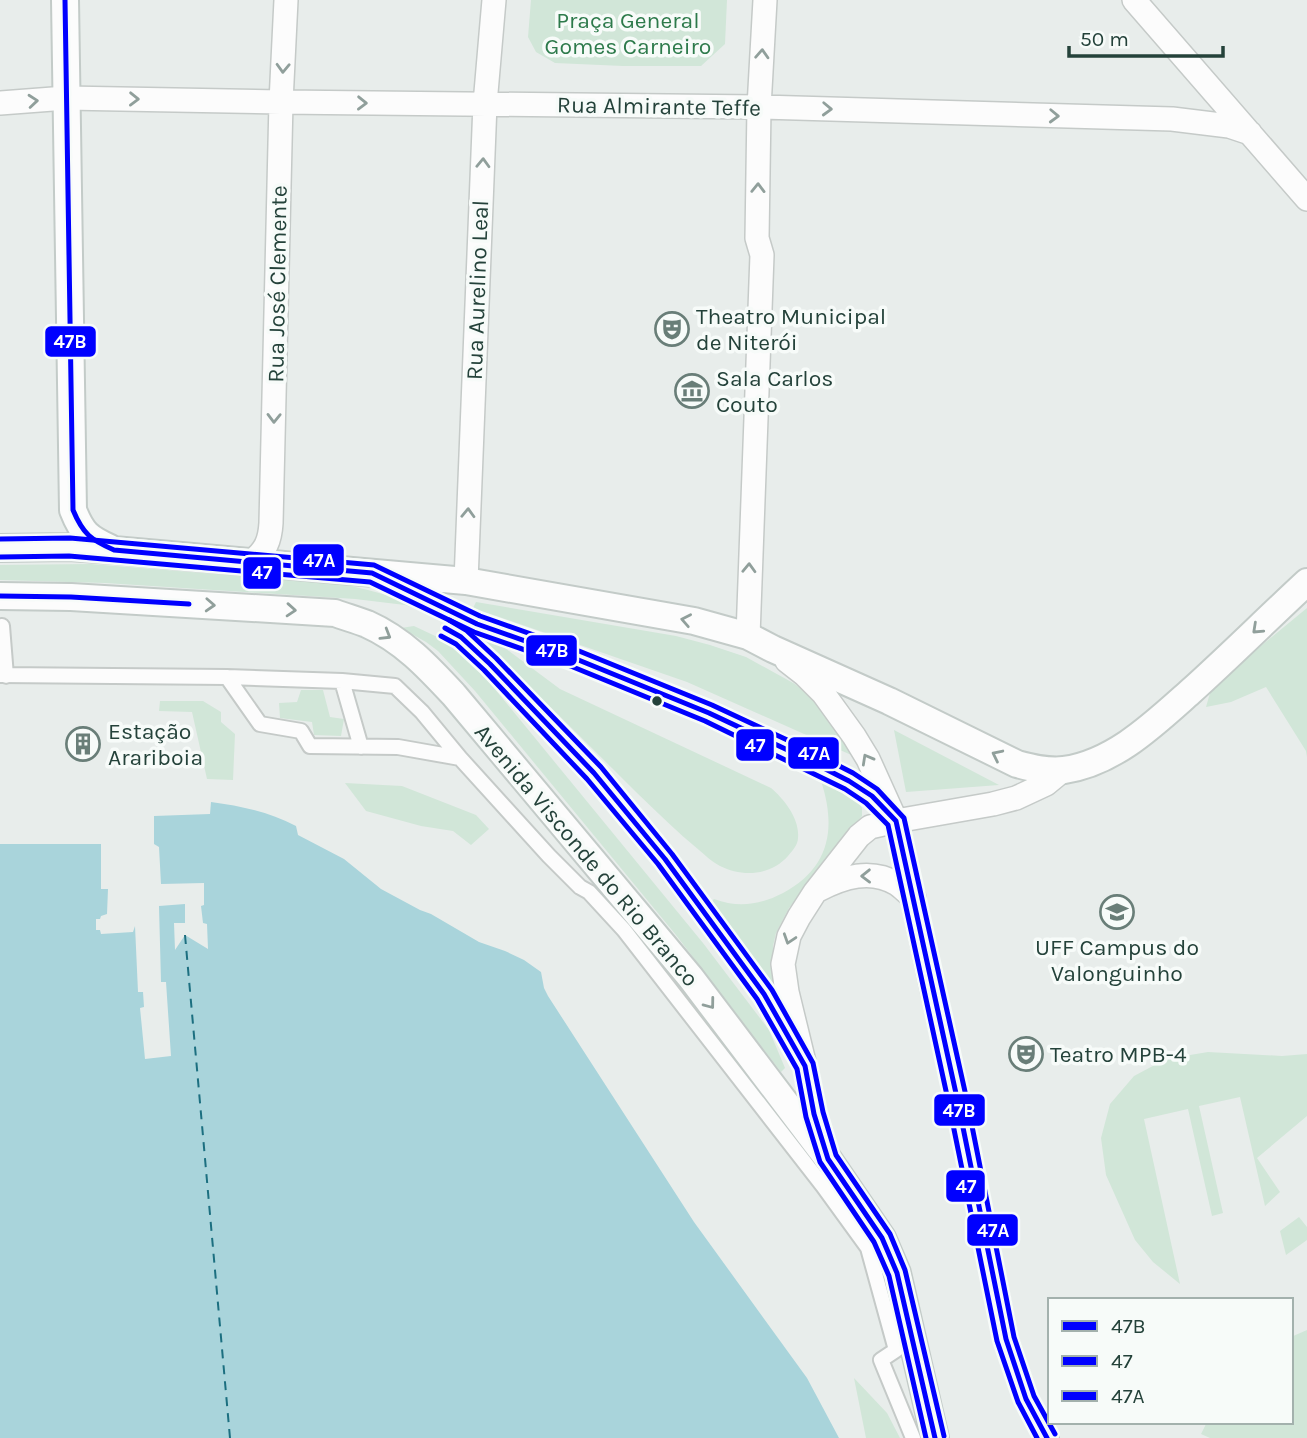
<svg xmlns="http://www.w3.org/2000/svg" width="1307" height="1438" font-family="Karla,sans-serif">
<style>
.green{fill:#d1e6d8}
.water{fill:#a9d4db}
.pier{fill:#e8edeb}
.lines{fill:none;stroke-linecap:round;stroke-linejoin:round}
.ferry{stroke:#1c6f80;stroke-width:2;stroke-dasharray:9 7;stroke-linecap:butt}
.pedestrian-casing{stroke:#c5cac8;stroke-width:18}
.tertiary-casing{stroke:#c5cac8;stroke-width:26}
.secondary-casing{stroke:#c3cbc8;stroke-width:30}
.pedestrian{stroke:#fcfcfc;stroke-width:14}
.tertiary{stroke:#fcfcfc;stroke-width:23}
.secondary{stroke:#fcfcfc;stroke-width:26}
.bus-1-casing{stroke:#f7fbf9;stroke-width:10}
.bus-2-casing{stroke:#f7fbf9;stroke-width:10}
.bus-3-casing{stroke:#f7fbf9;stroke-width:10}
.bus-1{stroke:#00f;stroke-width:5}
.bus-2{stroke:#00f;stroke-width:5}
.bus-3{stroke:#00f;stroke-width:5}
.oneway{stroke:#909f9b}
.bus-dot{fill:#24423a;stroke:#f7fbf9;stroke-width:2.5}
.labels{text-anchor:middle;stroke-width:7;stroke-linejoin:round;paint-order:stroke}
.park-label{font-size:23px;fill:#2d7a4b;stroke:#f7fbf9}
.street-label{font-size:23px;fill:#24423a;stroke:#f7fbf9}
.poi-label{font-size:23px;fill:#24423a;stroke:#f7fbf9;text-anchor:start}
.line-badge{stroke:#f7fbf9;stroke-width:2.5}
.badge-label{font-size:19px;text-anchor:middle;font-weight:bold;fill:#fff}
</style>
<rect width="100%" height="100%" fill="#e8edeb"/>
<!-- green -->
<path class="green" d="M531,0H727L725,44L701,66H623L555,63L536,52L528,37Z
M91,564L342,584L368,590L408,601L464,625L497,642L560,689L771,788C784,799 800,819 798,838C798,845 792,851 788,856C770,876 742,877 720,866C712,862 705,855 699,850C677,832 657,812 636,792C588,744 540,697 492,649L476,636L435,617L405,605L355,599L105,583L0,580V565Z
M476,602L676,636L710,645L746,657L795,684L813,699L858,758L687,682L473,608Z
M1307,608V757L1306,751L1266,687L1231,702L1206,707L1212,686Z
M414,626L450,643L485,677L703,943L769,1030L785,1068L781,1072L676,935L475,691L438,651L426,642L401,628Z
M301,690H323L330,717L344,719L341,736L314,735L312,722L280,718L279,703L297,702Z
M160,701H203L221,712V722L235,734L233,780L207,779L192,712L159,711Z
M894,730L999,785L906,792Z
M821,781L857,800L862,808V816L789,908L776,933L773,946L774,983L772,985L711,902L714,899C738,908 760,905 783,893C829,869 837,829 821,781Z
M345,783L402,786L476,815L489,829L471,845L453,831L421,826L366,811Z
M1208,1052L1282,1056L1307,1054V1116L1257,1158L1280,1192L1265,1206L1240,1097L1199,1106L1223,1213L1212,1216L1188,1109L1144,1119L1180,1284L1153,1262L1135,1240L1106,1175L1101,1138L1110,1104L1134,1076L1166,1059Z
M1299,1217L1307,1227V1240L1286,1255L1280,1231Z
M1307,1330V1438H1210L1201,1434L1207,1422H1291V1337Z
M854,1378L887,1413L900,1438H866Z"/>
<!-- water -->
<path class="water" d="M211,802C241,806 269,812 296,826L298,835L344,859L381,889L420,910L431,914L479,942L505,951L524,960L541,972L544,988L548,996L694,1222L807,1378L839,1438H0V844H154V816L210,814Z"/>
<!-- pier -->
<path class="pier" d="M101,844H154L159,847L161,884L204,883V905L201,906L203,923L207,924L208,949L185,935L175,950L174,923H185V904L159,906L161,982H166L171,1056L145,1059L140,1008L144,1007L143,992H138L135,926L133,932L101,934L100,930H96V919H100L101,916L107,914L108,889H101Z"/>
<g class="lines">
<!-- ferry -->
<path class="ferry" d="M185,935L230,1438"/>
<!-- pedestrian casing -->
<g class="pedestrian-casing">
<path id="pedestrian" d="M2,626L6,676
M0,675L227,677L342,681L361,747
M227,677L260,724L301,731L310,746L398,747L460,758
M342,681L395,686L422,712L460,758L549,856L580,887L589,892L624,930L823,1186L868,1248L896,1350L881,1360L913,1438"/>
</g>
<!-- tertiary casing -->
<g class="tertiary-casing">
<path id="tertiary" d="M1134,0L1307,199
M0,103L66,98L281,102L759,107L1172,119L1229,126L1250,133
M251,562C266,551 270,540 271,523L281,102L286,0
M466,581L485,104L494,0
M748,636L762,255L757,238L759,107L765,0
M787,661L805,675L823,693L854,736L868,759L896,821L932,989L957,1098L1006,1339L1026,1399L1047,1438
M818,890C843,877 871,868 897,884C903,888 908,894 914,898
M825,1150L814,1114L805,1066L787,992L783,964L789,936L799,917L815,892L859,836L870,827L896,821L993,804L1016,798L1046,784L1063,770"/>
</g>
<!-- secondary casing -->
<g class="secondary-casing">
<path id="secondary" d="M65,0L73,510C82,533 88,538 110,548
M0,548L69,547L114,550L466,581L694,621L748,636L773,649L889,701L1017,764C1032,768 1048,772 1064,770C1114,763 1154,724 1190,692C1230,656 1268,618 1307,582
M0,596L71,597L335,613C346,617 357,620 367,624C403,640 428,667 454,695L691,978L828,1159L882,1238L897,1273L935,1438"/>
</g>
<!-- pedestrian -->
<use href="#pedestrian" class="pedestrian"/>
<!-- tertiary -->
<use href="#tertiary" class="tertiary"/>
<!-- secondary -->
<use href="#secondary" class="secondary"/>
<!-- bus-1 casing -->
<g class="bus-1-casing">
<path id="bus-1" d="M65,0L73,510C83,534 91,540 114,550L372,573L477,624L576,659L709,713L794,753L849,781L872,796L896,821L957,1098L1006,1339L1026,1399L1047,1438
M0,596L71,597L189,604
M445,628L461,637L490,664L594,773L665,859L764,994L805,1066L814,1114L828,1159L882,1238L897,1273L935,1438"/>
</g>
<!-- bus-2 casing -->
<g class="bus-2-casing">
<path id="bus-2" d="M0,557L69,556L370,582L474,632L573,667L705,721L845,789L866,803L888,825L948,1100L997,1341L1018,1402L1037,1438
M441,636L456,644L484,670L587,779L658,864L757,999L797,1069L806,1117L820,1162L874,1242L889,1276L926,1438"/>
</g>
<!-- bus-3 casing -->
<g class="bus-3-casing">
<path id="bus-3" d="M0,539L70,538L374,565L480,616L579,651L712,705L798,745L853,773L877,789L904,818L966,1096L1014,1337L1034,1396L1055,1434
M449,620L466,630L496,658L601,767L672,854L772,990L813,1063L823,1112L836,1155L890,1234L905,1270L944,1436"/>
</g>
<!-- bus-1 -->
<use href="#bus-1" class="bus-1"/>
<!-- bus-2 -->
<use href="#bus-2" class="bus-2"/>
<!-- bus-3 -->
<use href="#bus-3" class="bus-3"/>
</g>
<!-- one-way arrows -->
<defs><path id="oneway-chevron" d="M-2-3.5L2.5 0L-2 3.5" fill="none" stroke-width="1.6" stroke-linecap="round" stroke-linejoin="round" transform="scale(1.75)"/></defs>
<g class="oneway">
<use href="#oneway-chevron" transform="translate(762 54) rotate(-87)"/>
<use href="#oneway-chevron" transform="translate(283 68) rotate(92)"/>
<use href="#oneway-chevron" transform="translate(134 99) rotate(1)"/>
<use href="#oneway-chevron" transform="translate(33 101) rotate(-5)"/>
<use href="#oneway-chevron" transform="translate(362 103) rotate(1)"/>
<use href="#oneway-chevron" transform="translate(827 109) rotate(2)"/>
<use href="#oneway-chevron" transform="translate(1054 116) rotate(2)"/>
<use href="#oneway-chevron" transform="translate(483 163) rotate(-88)"/>
<use href="#oneway-chevron" transform="translate(758 188) rotate(-89)"/>
<use href="#oneway-chevron" transform="translate(274 418) rotate(91)"/>
<use href="#oneway-chevron" transform="translate(468 513) rotate(-88)"/>
<use href="#oneway-chevron" transform="translate(749 568) rotate(-88)"/>
<use href="#oneway-chevron" transform="translate(210 605) rotate(3)"/>
<use href="#oneway-chevron" transform="translate(291 610) rotate(4)"/>
<use href="#oneway-chevron" transform="translate(686 620) rotate(-169)"/>
<use href="#oneway-chevron" transform="translate(1257 629) rotate(137)"/>
<use href="#oneway-chevron" transform="translate(386 635) rotate(31)"/>
<use href="#oneway-chevron" transform="translate(997 755) rotate(-154)"/>
<use href="#oneway-chevron" transform="translate(867 759) rotate(-119)"/>
<use href="#oneway-chevron" transform="translate(866 876) rotate(179)"/>
<use href="#oneway-chevron" transform="translate(789 939) rotate(108)"/>
<use href="#oneway-chevron" transform="translate(710 1004) rotate(53)"/>
</g>
<!-- icons -->
<defs>
<g id="theatre-ring" transform="scale(1.75)"><circle r="9.5" fill="#f7fbf9" stroke="#697e78" stroke-width="1.5"/><path d="M-5-5.5Q0-4 5-5.5V0Q5 5 0 6Q-5 5-5 0ZM-3.3-2.5H-1v1.5H-3.3ZM1-2.5H3.3v1.5H1ZM-2.8 1Q0 5.5 2.8 1Z" fill="#697e78"/></g>
<g id="museum-ring" transform="scale(1.75)"><circle r="9.5" fill="#f7fbf9" stroke="#697e78" stroke-width="1.5"/><path d="M0-6L6-3V-2H-6V-3ZM-5-1h2V3h-2ZM-1-1h2V3h-2ZM3-1h2V3H3ZM-6 4H6V6H-6Z" fill="#697e78"/></g>
<g id="building-ring" transform="scale(1.75)"><circle r="9.5" fill="#f7fbf9" stroke="#697e78" stroke-width="1.5"/><path d="M-4-6H4V6H1V3H-1V6H-4ZM-2.5-4.3h1.7v1.8h-1.7ZM.8-4.3h1.7v1.8H.8ZM-2.5-1h1.7V.8h-1.7ZM.8-1h1.7V.8H.8Z" fill="#697e78"/></g>
<g id="university-ring" transform="scale(1.75)"><circle r="9.5" fill="#f7fbf9" stroke="#697e78" stroke-width="1.5"/><path d="M0-5L7-2L0 1L-7-2ZM-4 1L0 2.5L4 1V4Q0 6-4 4Z" fill="#697e78"/></g>
</defs>
<g fill-rule="evenodd">
<use href="#theatre-ring" x="672" y="329"/>
<use href="#museum-ring" x="692" y="391"/>
<use href="#building-ring" x="83" y="744"/>
<use href="#university-ring" x="1117" y="912"/>
<use href="#theatre-ring" x="1026" y="1054"/>
</g>
<!-- markers -->
<circle class="bus-dot" cx="657" cy="701" r="6"/>
<g class="labels">
<!-- park labels -->
<g class="park-label">
<text x="628" y="28">Praça General<tspan x="628" dy="26">Gomes Carneiro</tspan></text>
</g>
<!-- street labels -->
<g class="street-label">
<text transform="translate(659 106) rotate(1)" y="8">Rua Almirante Teffe</text>
<text transform="translate(277 284) rotate(-89)" y="8">Rua José Clemente</text>
<text transform="translate(477 290) rotate(-88)" y="8">Rua Aurelino Leal</text>
<text transform="translate(587 855) rotate(50)" y="8">Avenida Visconde do Rio Branco</text>
</g>
<!-- poi labels -->
<g class="poi-label">
<text x="696" y="324">Theatro Municipal<tspan x="696" dy="26">de Niterói</tspan></text>
<text x="716" y="386">Sala Carlos<tspan x="716" dy="26">Couto</tspan></text>
<text x="108" y="739">Estação<tspan x="108" dy="26">Arariboia</tspan></text>
<text x="1117" y="955" text-anchor="middle">UFF Campus do<tspan x="1117" dy="26">Valonguinho</tspan></text>
<text x="1050" y="1062">Teatro MPB-4</text>
</g>
</g>
<g class="line-badge">
<rect x="44" y="325" width="53" height="33" rx="7" fill="#00f"/>
<rect x="292" y="543" width="53" height="34" rx="7" fill="#00f"/>
<rect x="242" y="556" width="40" height="34" rx="7" fill="#00f"/>
<rect x="525" y="634" width="53" height="33" rx="7" fill="#00f"/>
<rect x="735" y="728" width="40" height="34" rx="7" fill="#00f"/>
<rect x="787" y="736" width="53" height="34" rx="7" fill="#00f"/>
<rect x="933" y="1093" width="53" height="34" rx="7" fill="#00f"/>
<rect x="945" y="1169" width="41" height="34" rx="7" fill="#00f"/>
<rect x="966" y="1213" width="53" height="34" rx="7" fill="#00f"/>
</g>
<g class="badge-label">
<text x="70" y="348">47B</text>
<text x="319" y="567">47A</text>
<text x="262" y="579">47</text>
<text x="552" y="657">47B</text>
<text x="755" y="752">47</text>
<text x="814" y="760">47A</text>
<text x="959" y="1117">47B</text>
<text x="966" y="1193">47</text>
<text x="993" y="1237">47A</text>
</g>
<!-- legend -->
<rect x="1048" y="1298" width="245" height="126" fill="#f7fbf9" stroke="#a3b1ad" stroke-width="2"/>
<rect x="1062" y="1321" width="35" height="10" fill="#0000ff" stroke="#a3b1ad" stroke-width="2"/>
<text x="1111" y="1333" font-size="21" fill="#24423a">47B</text>
<rect x="1062" y="1356" width="35" height="10" fill="#0000ff" stroke="#a3b1ad" stroke-width="2"/>
<text x="1111" y="1368" font-size="21" fill="#24423a">47</text>
<rect x="1062" y="1391" width="35" height="10" fill="#0000ff" stroke="#a3b1ad" stroke-width="2"/>
<text x="1111" y="1403" font-size="21" fill="#24423a">47A</text>
<!-- scale -->
<path d="M1069 46v10h154v-10" fill="none" stroke="#24423a" stroke-width="3.5"/>
<text x="1080" y="46" font-size="21" fill="#24423a" stroke="#f7fbf9" stroke-width="5" paint-order="stroke">50 m</text>
</svg>
